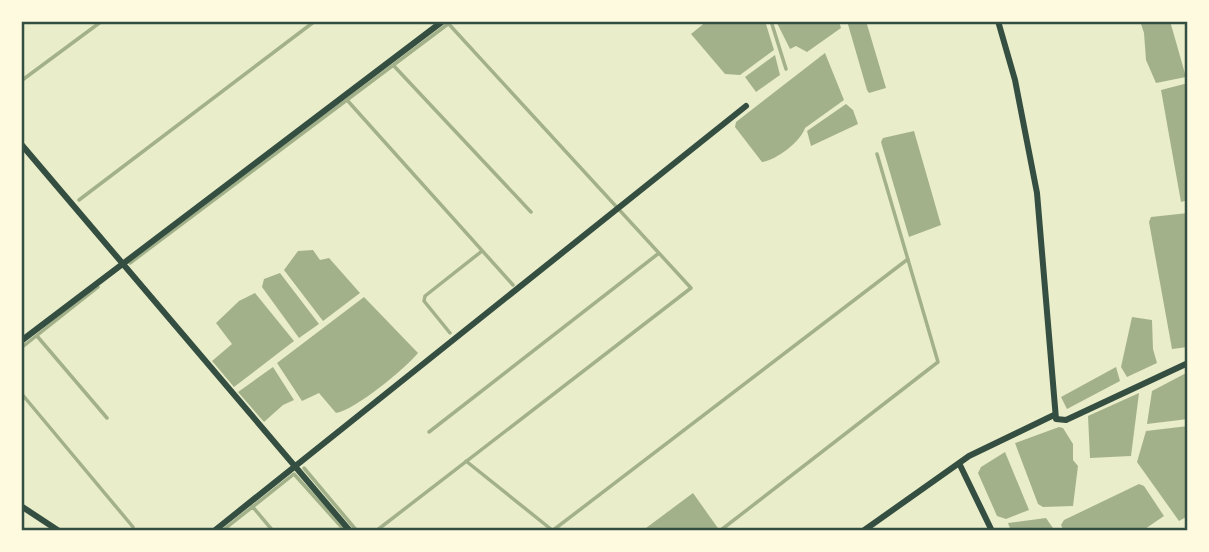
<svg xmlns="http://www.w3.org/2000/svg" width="1209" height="552" font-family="'Nunito Sans',sans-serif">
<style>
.water{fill:#a3b18a}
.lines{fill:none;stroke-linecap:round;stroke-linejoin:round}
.stream{stroke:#a3b18a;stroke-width:3.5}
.minor{stroke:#344e41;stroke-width:6}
.neatline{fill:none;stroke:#344e41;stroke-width:2.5}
</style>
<rect width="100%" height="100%" fill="#e9edc9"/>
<!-- water -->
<path class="water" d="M707,21H765L774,50L740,75L725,74L691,34Z
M776,21H839L841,28L807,52L796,46L790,49Z
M847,21H866L886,88L869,93L867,90Z
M1140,21H1170L1186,77L1156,83L1146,60L1144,33Z
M825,53L844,100L805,128C801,141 777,160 762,162L735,127L736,122Z
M775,55L780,75L756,92L745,77Z
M1188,83V200L1181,202L1161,90Z
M846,104L853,110L858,124L811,146L807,131Z
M914,131L941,225L909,237L881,142L883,138Z
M1188,213V347L1172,349L1149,222L1151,217Z
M313,250L320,260L329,258L360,293L323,321L284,270L298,251Z
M280,273L319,324L299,338L262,287L264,279Z
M255,293L294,341L234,387L212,361L232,344L216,323L239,301Z
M364,297L418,353C406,368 355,410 336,413L319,393L302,401L277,363Z
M1132,317L1152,320L1153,349L1157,363L1127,377L1121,367Z
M273,367L294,400L283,405L264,422L238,392Z
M1116,367L1120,381L1067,409L1061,397Z
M1188,372V419L1147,424L1152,391Z
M1139,393L1131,456L1090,458L1088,416Z
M1188,426V516L1179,521L1137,462L1146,431Z
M1059,427L1063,428L1073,444V460L1078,466L1073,506L1043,507L1038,504L1015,443Z
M1005,452L1029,510L1006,519L997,516L978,473L981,467Z
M1139,484L1144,486L1164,516L1142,531H1064L1061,525L1064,520Z
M693,493L720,531H642Z
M1046,518L1055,531H1011L1008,523Z"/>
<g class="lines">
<!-- stream -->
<path class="stream" d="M771,21L786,69
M394,66L531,212
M21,81L102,21
M347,100L513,285
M79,200L315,21
M130,263L452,21
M450,333L424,301L425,296L482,251
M37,336L107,418
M21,348L98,287
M21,393L133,527
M429,432L659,253
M466,461L552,530
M304,468L357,531
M252,506L273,531
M721,530L938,362L877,154
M222,531L294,474L345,531
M376,531L691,288L446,21
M552,531L908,259"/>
<!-- minor -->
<path class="minor" d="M998,21L1015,80L1037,193L1056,419L1066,420L1188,363
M21,144L350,531
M21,341L443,21
M959,463L992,531
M21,506L59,531
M214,531L746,106
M863,531L969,456L1054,415"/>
</g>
<!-- border -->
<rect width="1209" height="552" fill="none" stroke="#fefae0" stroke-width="46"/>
<rect x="23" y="23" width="1163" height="506" class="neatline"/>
</svg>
